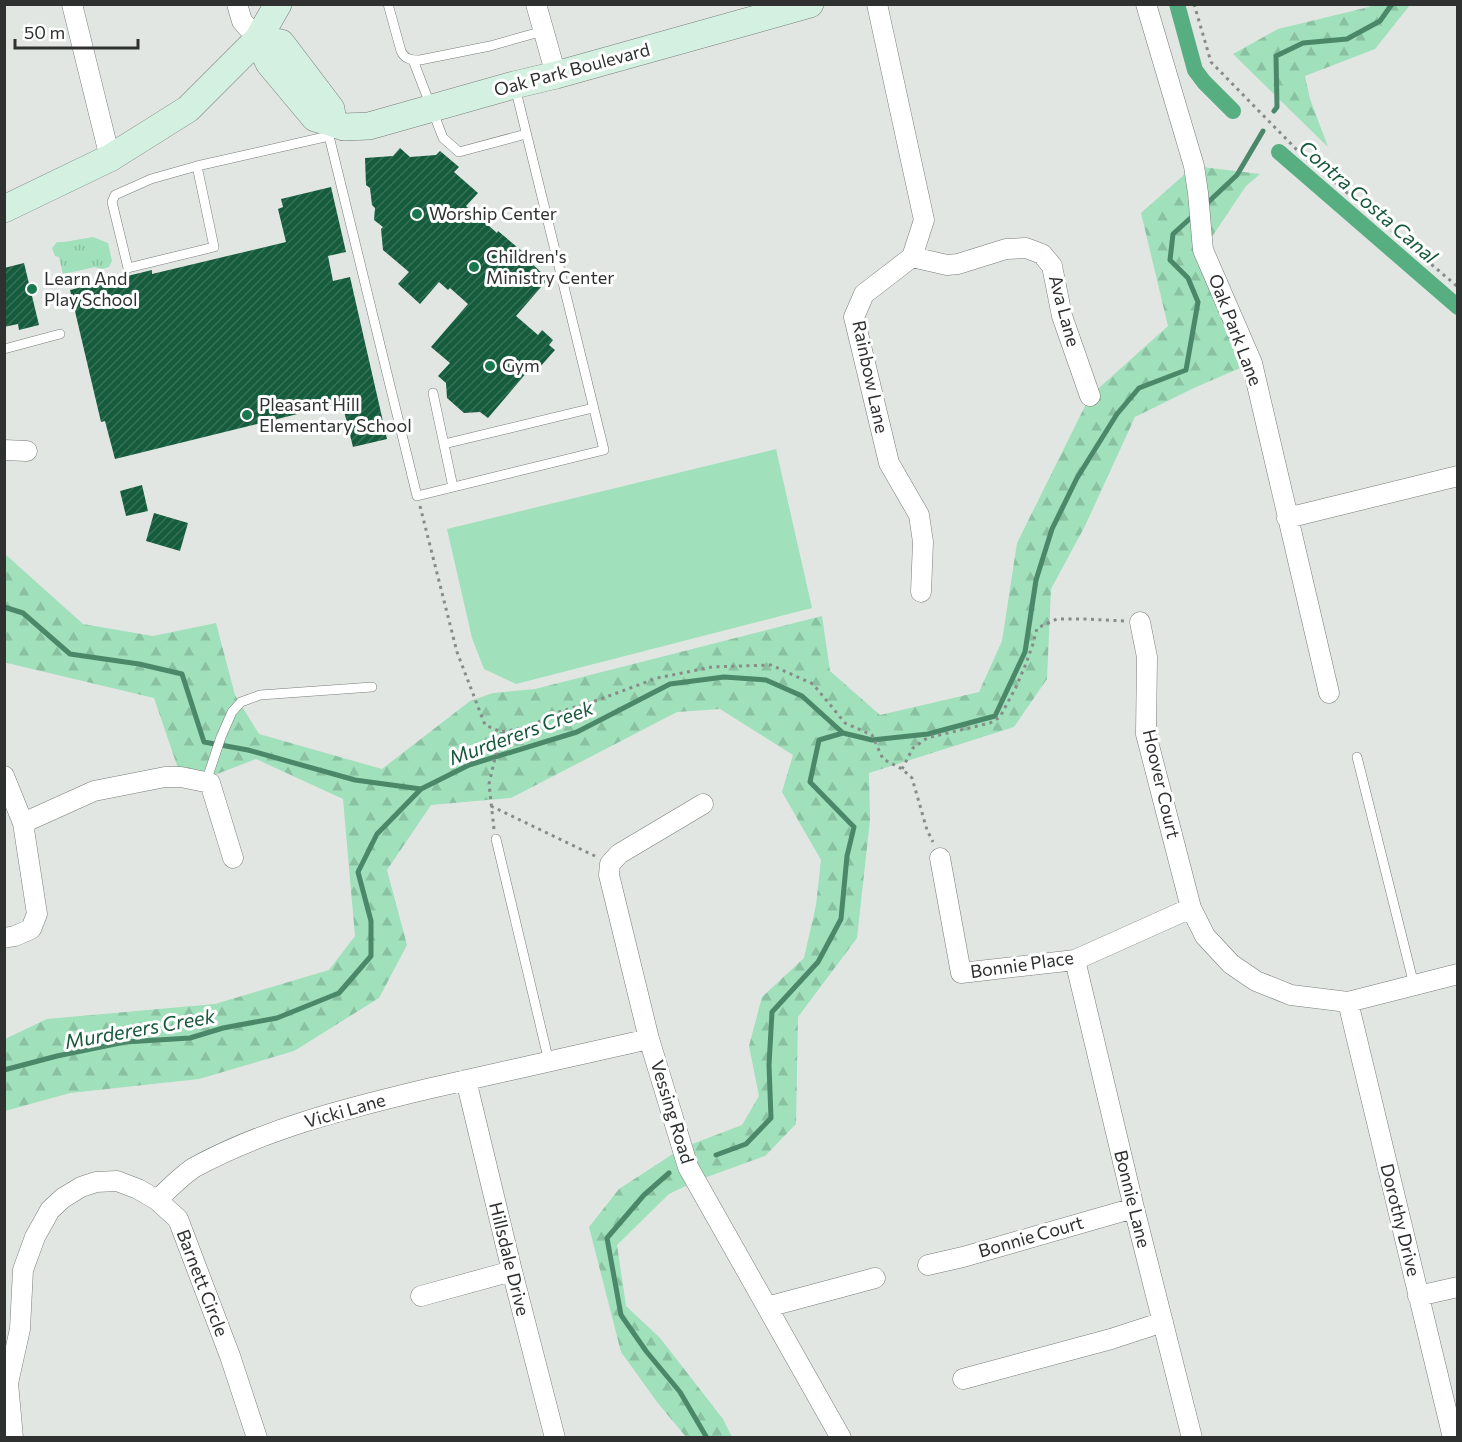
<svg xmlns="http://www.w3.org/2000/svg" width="1462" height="1442" font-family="Commissioner,sans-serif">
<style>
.forest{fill:url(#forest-firs)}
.park{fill:url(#park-tufts)}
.pitch{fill:#a0e0bb}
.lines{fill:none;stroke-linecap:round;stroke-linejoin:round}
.stream{stroke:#4b8869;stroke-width:5}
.canal{stroke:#57ae81;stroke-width:16}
.building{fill:url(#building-hatch)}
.lane-casing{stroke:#787d7a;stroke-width:10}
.street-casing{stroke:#787d7a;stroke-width:21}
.secondary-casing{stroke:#787d7a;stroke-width:28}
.path{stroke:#878b89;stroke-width:3;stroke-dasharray:3 4.5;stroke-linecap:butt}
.lane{stroke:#fff;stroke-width:9}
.street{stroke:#fff;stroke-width:20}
.secondary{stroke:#d4f0e1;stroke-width:27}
.poi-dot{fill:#1a784f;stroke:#fff;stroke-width:2}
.labels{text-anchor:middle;stroke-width:6;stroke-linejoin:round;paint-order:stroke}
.street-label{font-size:18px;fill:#2f3130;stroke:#fff}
.poi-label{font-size:18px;fill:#2f3130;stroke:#fff;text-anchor:start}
.water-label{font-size:20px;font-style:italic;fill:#16583a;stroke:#fff}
</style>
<defs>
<pattern id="forest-firs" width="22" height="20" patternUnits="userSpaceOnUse" patternTransform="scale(1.5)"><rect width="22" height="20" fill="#a0e0bb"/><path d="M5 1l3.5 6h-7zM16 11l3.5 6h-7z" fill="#8ac1a1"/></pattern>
<pattern id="park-tufts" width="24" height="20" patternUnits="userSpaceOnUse" patternTransform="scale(1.5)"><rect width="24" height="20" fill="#a0e0bb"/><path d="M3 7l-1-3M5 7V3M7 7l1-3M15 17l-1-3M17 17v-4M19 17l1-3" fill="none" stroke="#8ac1a1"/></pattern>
<pattern id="building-hatch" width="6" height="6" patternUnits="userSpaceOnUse" patternTransform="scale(1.5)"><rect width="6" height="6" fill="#155c3c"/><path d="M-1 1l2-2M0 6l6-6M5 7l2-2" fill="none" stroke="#377057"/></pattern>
</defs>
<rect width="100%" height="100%" fill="#e1e6e3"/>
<!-- forest -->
<path class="forest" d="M1371,5H1410L1375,49L1305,76L1310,99L1328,147L1233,54L1278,29L1369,7Z
M1194,166L1260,174L1246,186L1203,250L1252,363L1196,387L1135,417L1085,526L1051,589L1047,679L1014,727L869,773L870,820L857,938L798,1017L796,1124L765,1156L696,1181L669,1194L617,1245L626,1306L660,1338L723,1419L732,1437H686L657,1402L621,1352L589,1227L619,1189L682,1148L742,1125L759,1096L749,1046L762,997L804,958L816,905L821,860L782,792L793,755L720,709L677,712L511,798L431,805L387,870L407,945L379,998L294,1051L199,1079L70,1093L5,1111V1039L47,1019L215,1004L329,970L355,936L343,799L256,759L212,776L181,777L154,698L7,663L4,660L5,554L83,624L153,636L216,623L235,695L259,734L382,769L470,701L493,693L535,689L822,616L830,671L880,715L979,692L1002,641L1017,543L1090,396L1168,326L1141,213Z"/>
<!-- park -->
<path class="park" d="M93,237L108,243L112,261L109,267L102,269L95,267L63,274L59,257L55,256L52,248L57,242H64Z"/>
<!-- pitch -->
<path class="pitch" d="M776,449L812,608L516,684L484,669L472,638L447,529Z"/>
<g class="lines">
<!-- stream -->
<path class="stream" d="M1274,111L1277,107L1276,56L1303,43L1347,39L1380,21L1392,4
M1204,206L1237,175L1263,131
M4,607L23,613L70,654L139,664L182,674L204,742L248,750L355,780L421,789
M4,1070L57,1056L125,1042L190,1038L223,1028L277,1018L339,993L371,956V921L358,872L377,834L421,789L469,765L577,732L670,684L724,677L766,680L802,696L843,733L872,740L928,734L995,716L1025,652L1036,580L1052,529L1077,478L1117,414L1139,388L1186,370L1198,302L1188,278L1170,260L1173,234L1195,214
M716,1155L746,1144L771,1118L769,1065L772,1012L818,962L841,919L847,856L854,827L810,782L819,740L843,733
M669,1173L644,1195L607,1238L621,1315L646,1351L680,1392L707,1438"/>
<!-- canal -->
<path class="canal" d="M1177,4L1195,70L1204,82L1233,111
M1279,152L1458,307"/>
</g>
<!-- building -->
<path class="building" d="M400,148L410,157L436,155L440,151L459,167L454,172L478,193L466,206L497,233L498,231L523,252L521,253L548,279L516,316L538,335L542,330L553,340L549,345L555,350L539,368L534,364L488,418L480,412L464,413L447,398L446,383L438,376L450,363L431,347L468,304L450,288L448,290L439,282L420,304L398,284L409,272L383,250L381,229L383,227L374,220L375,208L372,205L370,188L366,185L365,158L393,156Z
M331,187L346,252L328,256L333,281L350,277L387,439L353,447L342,403L115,459L105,421L101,422L70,290L152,270V274L286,242L278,209L283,207L281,199Z
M24,263L39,325L19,330L18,324L4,327V268Z
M142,485L148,511L126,516L120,491Z
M154,513L188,523L180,551L146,541Z"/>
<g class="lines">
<!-- lane casing -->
<g class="lane-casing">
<path id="lane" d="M388,4L401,51C405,60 412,60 420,60L490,46L543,31
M413,60L443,138L459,152L526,134
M329,136L417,496L604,450L515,87
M197,166L214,247L128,268L112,202L115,195L151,179L197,166L329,136L334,133
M4,349L60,334
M433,393L453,487
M444,444L593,408
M1357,757L1414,985
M206,782L221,737L232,712L241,702L260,695L372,687
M496,839L549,1062"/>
</g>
<!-- street casing -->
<g class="street-casing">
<path id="street" d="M72,4L110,158
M237,4L242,21L258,39
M536,4L556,75
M877,4L924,220L912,257L864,294L854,317L889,463L919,515L923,542L921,592
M1146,4L1194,166L1198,193L1203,250L1252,363L1329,693
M912,257L947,265L958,264L1006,249L1026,248L1042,254L1052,266L1062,316L1090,396
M4,450L27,451
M1287,518L1458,476
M1140,622L1147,657L1146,734L1191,908L1205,936L1231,964L1256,981L1291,995L1348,1002L1458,974
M4,776L23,823L37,914L31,929L15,936L4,938
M703,804L619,854L610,864L609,875L649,1039L688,1167L841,1438
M23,823L94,791L165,777H181L210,783L233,858
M940,858L961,973L1075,960L1191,908
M1075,960L1134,1208L1192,1438
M1348,1002L1453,1438
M466,1080L512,1271L555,1438
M157,1200C169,1189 182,1175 195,1167C267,1128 348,1108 427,1089C501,1072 575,1056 649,1039
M928,1265L963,1257L1134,1208
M421,1296L512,1271
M1418,1296L1458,1287
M767,1307L875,1278
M963,1379L1111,1339L1163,1322
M13,1438L8,1383L20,1329L23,1270L35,1237L50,1210L63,1198L81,1187L96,1182L117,1181L138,1189L157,1200L178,1219L230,1356L257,1438"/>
</g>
<!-- secondary casing -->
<g class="secondary-casing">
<path id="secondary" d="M258,39L269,63L315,118L333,123L344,127L369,126L514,85L556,75L810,4
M258,39L281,43L331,109L333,123
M4,209L110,158L188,109L258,39L278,4"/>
</g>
<!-- path -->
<path class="path" d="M1194,4L1211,62L1298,151L1458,287
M420,506L457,652L485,725L501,732L528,727L559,712L598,700L657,678L712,667L771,665L813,684L845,723L872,735L883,759L902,769L912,778L927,830L933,842
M902,769L913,748L927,738L990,723L1000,717L1016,687L1025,666L1033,644L1037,628L1057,619H1084L1124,621
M491,806L595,856
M494,829L489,784L501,732"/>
<!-- lane -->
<use href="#lane" class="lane"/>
<!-- street -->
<use href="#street" class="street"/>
<!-- secondary -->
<use href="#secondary" class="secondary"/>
</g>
<!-- markers -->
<g class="poi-dot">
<circle cx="417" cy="214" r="6"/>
<circle cx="474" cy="267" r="6"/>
<circle cx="32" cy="289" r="6"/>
<circle cx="490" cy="366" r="6"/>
<circle cx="247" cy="415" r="6"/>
</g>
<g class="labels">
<!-- street labels -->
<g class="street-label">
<text transform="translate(572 70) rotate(-15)" y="6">Oak Park Boulevard</text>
<text transform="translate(1064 311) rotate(75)" y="6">Ava Lane</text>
<text transform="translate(1235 330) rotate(69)" y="6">Oak Park Lane</text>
<text transform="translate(870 377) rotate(78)" y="6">Rainbow Lane</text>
<text transform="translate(1161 784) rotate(77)" y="6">Hoover Court</text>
<text transform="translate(1022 965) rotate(-8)" y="6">Bonnie Place</text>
<text transform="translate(345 1111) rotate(-16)" y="6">Vicki Lane</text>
<text transform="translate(672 1112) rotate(73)" y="6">Vessing Road</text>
<text transform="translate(1132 1199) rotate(76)" y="6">Bonnie Lane</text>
<text transform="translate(1400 1220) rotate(76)" y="6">Dorothy Drive</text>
<text transform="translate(1031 1237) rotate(-16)" y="6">Bonnie Court</text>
<text transform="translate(509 1259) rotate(76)" y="6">Hillsdale Drive</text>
<text transform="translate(202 1283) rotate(69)" y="6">Barnett Circle</text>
</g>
<!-- poi labels -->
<g class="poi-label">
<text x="429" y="220">Worship Center</text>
<text x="486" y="263">Children's<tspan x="486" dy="21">Ministry Center</tspan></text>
<text x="44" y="285">Learn And<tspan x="44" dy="21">Play School</tspan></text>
<text x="502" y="372">Gym</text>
<text x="259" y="411">Pleasant Hill<tspan x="259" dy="21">Elementary School</tspan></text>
</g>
<!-- water labels -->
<g class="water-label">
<text transform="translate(1368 202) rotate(41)" y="7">Contra Costa Canal</text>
<text transform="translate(521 733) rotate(-20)" y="7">Murderers Creek</text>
<text transform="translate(140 1029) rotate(-10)" y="7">Murderers Creek</text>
</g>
</g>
<!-- border -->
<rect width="1462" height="1442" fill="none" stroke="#2f3130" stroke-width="12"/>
<!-- scale -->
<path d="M15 39v9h123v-9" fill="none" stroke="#2f3130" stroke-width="3"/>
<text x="24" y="39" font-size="18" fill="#2f3130" stroke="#ffffff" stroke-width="4.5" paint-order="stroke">50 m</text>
</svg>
